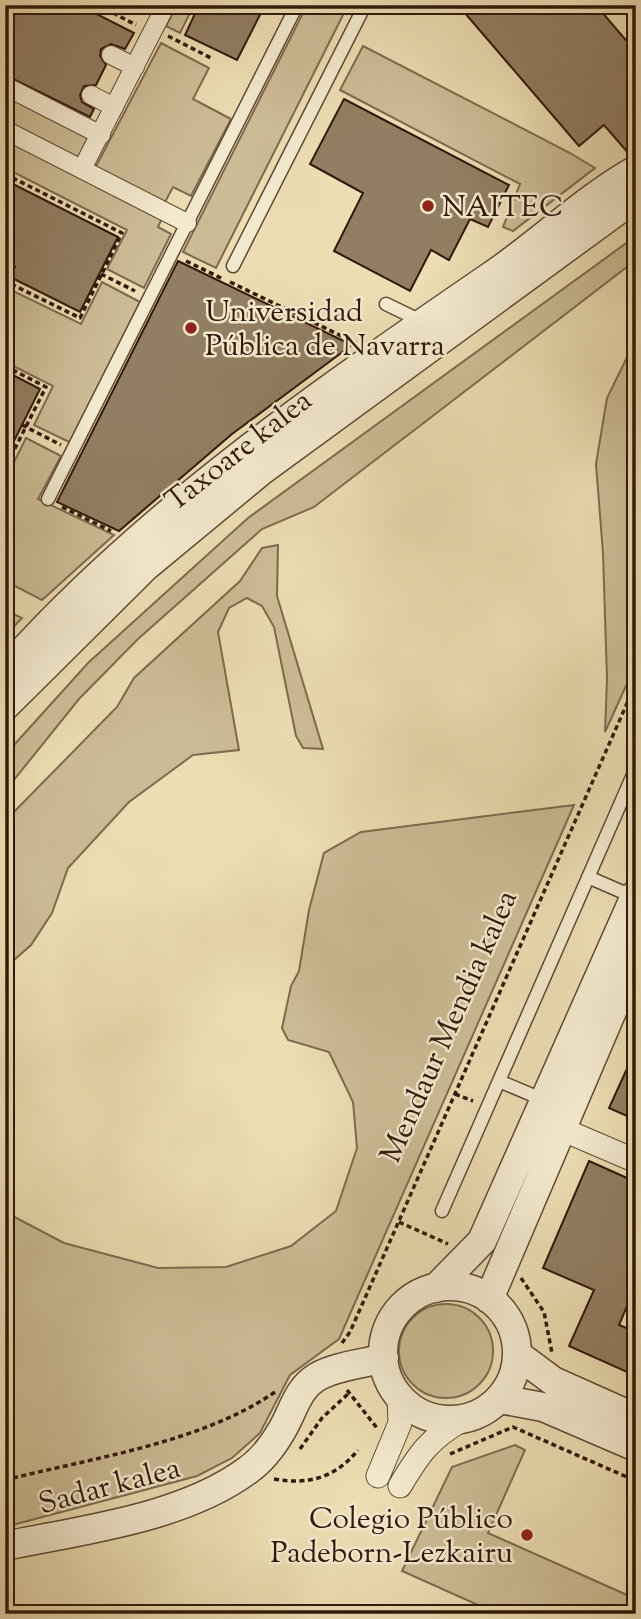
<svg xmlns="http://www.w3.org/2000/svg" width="641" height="1619" font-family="'Sorts Mill Goudy',serif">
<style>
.green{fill:#ccbc96;stroke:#7e6a50;stroke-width:2}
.building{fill:#927e62;stroke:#31180b;stroke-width:2}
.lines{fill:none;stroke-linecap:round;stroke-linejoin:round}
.service-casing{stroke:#604935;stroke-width:15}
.pedestrian-casing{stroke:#604935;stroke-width:20}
.minor-casing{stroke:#604935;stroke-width:25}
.tertiary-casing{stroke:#604935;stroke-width:31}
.path{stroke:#31180b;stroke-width:3.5;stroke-dasharray:5 3.5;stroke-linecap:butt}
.service{stroke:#f3e9ce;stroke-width:12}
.pedestrian{stroke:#f3e9ce;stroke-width:18}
.minor{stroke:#f3e9ce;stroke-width:23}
.tertiary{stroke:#f3e9ce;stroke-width:28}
.poi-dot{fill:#8f2418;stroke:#f3e9ce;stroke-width:2.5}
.labels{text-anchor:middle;stroke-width:5;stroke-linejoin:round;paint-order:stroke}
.poi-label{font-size:30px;fill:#31180b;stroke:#f3e9ce;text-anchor:start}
.street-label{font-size:30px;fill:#31180b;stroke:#f3e9ce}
</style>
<rect width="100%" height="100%" fill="#ecddb3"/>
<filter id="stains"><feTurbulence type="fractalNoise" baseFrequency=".00286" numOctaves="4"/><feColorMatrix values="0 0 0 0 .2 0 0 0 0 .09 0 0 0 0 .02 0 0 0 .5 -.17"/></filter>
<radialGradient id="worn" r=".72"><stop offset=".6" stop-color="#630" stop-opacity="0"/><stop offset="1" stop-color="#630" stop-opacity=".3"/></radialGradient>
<!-- green -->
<path class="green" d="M177,5H194L180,33L166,26Z
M307,5H348L216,268L183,252Z
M161,43L209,68L193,99L231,119L191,196L173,187L164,204L95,168Z
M363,46L570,153L595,168L513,231L503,227L520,184L340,90Z
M5,93L92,137L79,162L5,125Z
M5,135L163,216L158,227L171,234L144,288L107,269L127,230L5,168Z
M636,236V260L314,507L262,529L138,639L79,699L5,791V755L88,663L248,518Z
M102,282L140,302L71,443L34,425L53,386L5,362V287L81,324Z
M636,339V664L605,732L607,679L603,553L596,464L607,398Z
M26,438L61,456L38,499L114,535L42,600L5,581V474H8Z
M278,545L277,596L323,749L303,748L296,736L274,627L262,606L247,598L229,608L218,632L239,750L193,755L129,802L68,868L52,913L31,945L5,968V821L117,707L134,678L240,581L262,548Z
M5,610L22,618L5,636Z
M574,805L339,1339L290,1375L260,1433L232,1458L197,1476L5,1527V1212L64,1243L158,1268L226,1267L291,1246L336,1211L357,1148L353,1102L329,1052L288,1040L282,1028L291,986L299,971L309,910L324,853L361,832Z
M399 1351a47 47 0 1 1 94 0a47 47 0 1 1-94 0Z
M515,1445L525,1450L488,1533L636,1599V1614H498L402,1571L452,1467Z"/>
<!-- building -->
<path class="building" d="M5,5H79L134,33L125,49L111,44L101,49L100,56L106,65L96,85L84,86L80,95L82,102L94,109L90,117L5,75Z
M199,5H265L237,60L185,35Z
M458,5H596L636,52V153L630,155L604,125L579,146Z
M344,99L509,185L488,227L470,219L449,260L431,250L410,291L334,251L363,193L310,164Z
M5,180L118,237L80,312L10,277L15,267L5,262Z
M178,261L352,345L232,434L119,531L57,502Z
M5,371L40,389L5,459Z
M636,1049V1120L609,1108Z
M589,1161L636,1182V1285L619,1325L636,1332V1376L569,1346L594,1290L543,1268Z"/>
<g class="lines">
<!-- service casing -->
<g class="service-casing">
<path id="service" d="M233,266L365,5
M386,304L423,322
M48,499L297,5
M588,877L634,897
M499,1081L544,1100
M442,1211L636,768"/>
</g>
<!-- pedestrian casing -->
<g class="pedestrian-casing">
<path id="pedestrian" d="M111,55L135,67
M5,86L101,135
M91,95L114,107
M5,130L187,223
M82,169L166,5"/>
</g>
<!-- minor casing -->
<g class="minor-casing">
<path id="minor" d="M559,1128L636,1161
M378,1476L400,1423L399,1396
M400,1486C419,1454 429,1439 462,1420"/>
</g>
<!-- tertiary casing -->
<g class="tertiary-casing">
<path id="tertiary" d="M5,671C144,514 322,392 494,274C542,241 586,198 636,170
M5,706L145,567L261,471L636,197
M383 1353a67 67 0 1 1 134 0a67 67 0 1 1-134 0Z
M436,1288L482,1241L636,894
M489,1299L636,955
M518,1355L553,1381L636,1418
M500,1399L543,1407L636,1447
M5,1546C82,1530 184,1518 248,1470C262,1460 274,1444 282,1430C293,1412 297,1389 317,1377C336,1366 363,1364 384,1358"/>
</g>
<!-- path -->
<path class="path" d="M98,5L136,25
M168,36L213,59
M5,174L122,233L80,318L5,281
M186,261L223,279
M101,274L135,291
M230,282L356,343
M5,366L46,387L5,468
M22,425L61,445
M62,507L111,531
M455,1094L473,1101
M399,1222L448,1244
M521,1278L544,1312L552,1353
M342,1343L350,1332L636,683
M347,1390L377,1428
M300,1449L322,1418L349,1393
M450,1454L513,1427L636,1481
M274,1479C309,1485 335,1478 358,1450
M5,1480C92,1458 201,1443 275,1392"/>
<!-- service -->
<use href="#service" class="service"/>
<!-- pedestrian -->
<use href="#pedestrian" class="pedestrian"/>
<!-- minor -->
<use href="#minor" class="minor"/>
<!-- tertiary -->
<use href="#tertiary" class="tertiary"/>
</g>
<!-- markers -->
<g class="poi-dot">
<circle cx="428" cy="206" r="7"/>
<circle cx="191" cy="328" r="7"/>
<circle cx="527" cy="1535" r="7"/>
</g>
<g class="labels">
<!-- poi labels -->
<g class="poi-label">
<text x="442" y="216">NAITEC</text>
<text x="205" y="321">Universidad<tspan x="205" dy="34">Pública de Navarra</tspan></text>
<text x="513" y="1528" text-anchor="end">Colegio Público<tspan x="513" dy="34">Padeborn-Lezkairu</tspan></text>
</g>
<!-- street labels -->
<g class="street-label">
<text transform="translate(238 450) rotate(-38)" y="10">Taxoare kalea</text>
<text transform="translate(448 1026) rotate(-66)" y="10">Mendaur Mendia kalea</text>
<text transform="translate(109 1485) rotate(-15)" y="10">Sadar kalea</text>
</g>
</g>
<!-- margin -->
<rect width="641" height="1619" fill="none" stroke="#ecddb3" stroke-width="28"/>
<rect x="7" y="7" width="627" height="1605" fill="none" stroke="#31180b" stroke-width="3.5"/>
<rect x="14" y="14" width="613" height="1591" fill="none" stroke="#31180b" stroke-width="2"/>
<rect width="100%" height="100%" filter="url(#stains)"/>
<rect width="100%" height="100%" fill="url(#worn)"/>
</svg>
